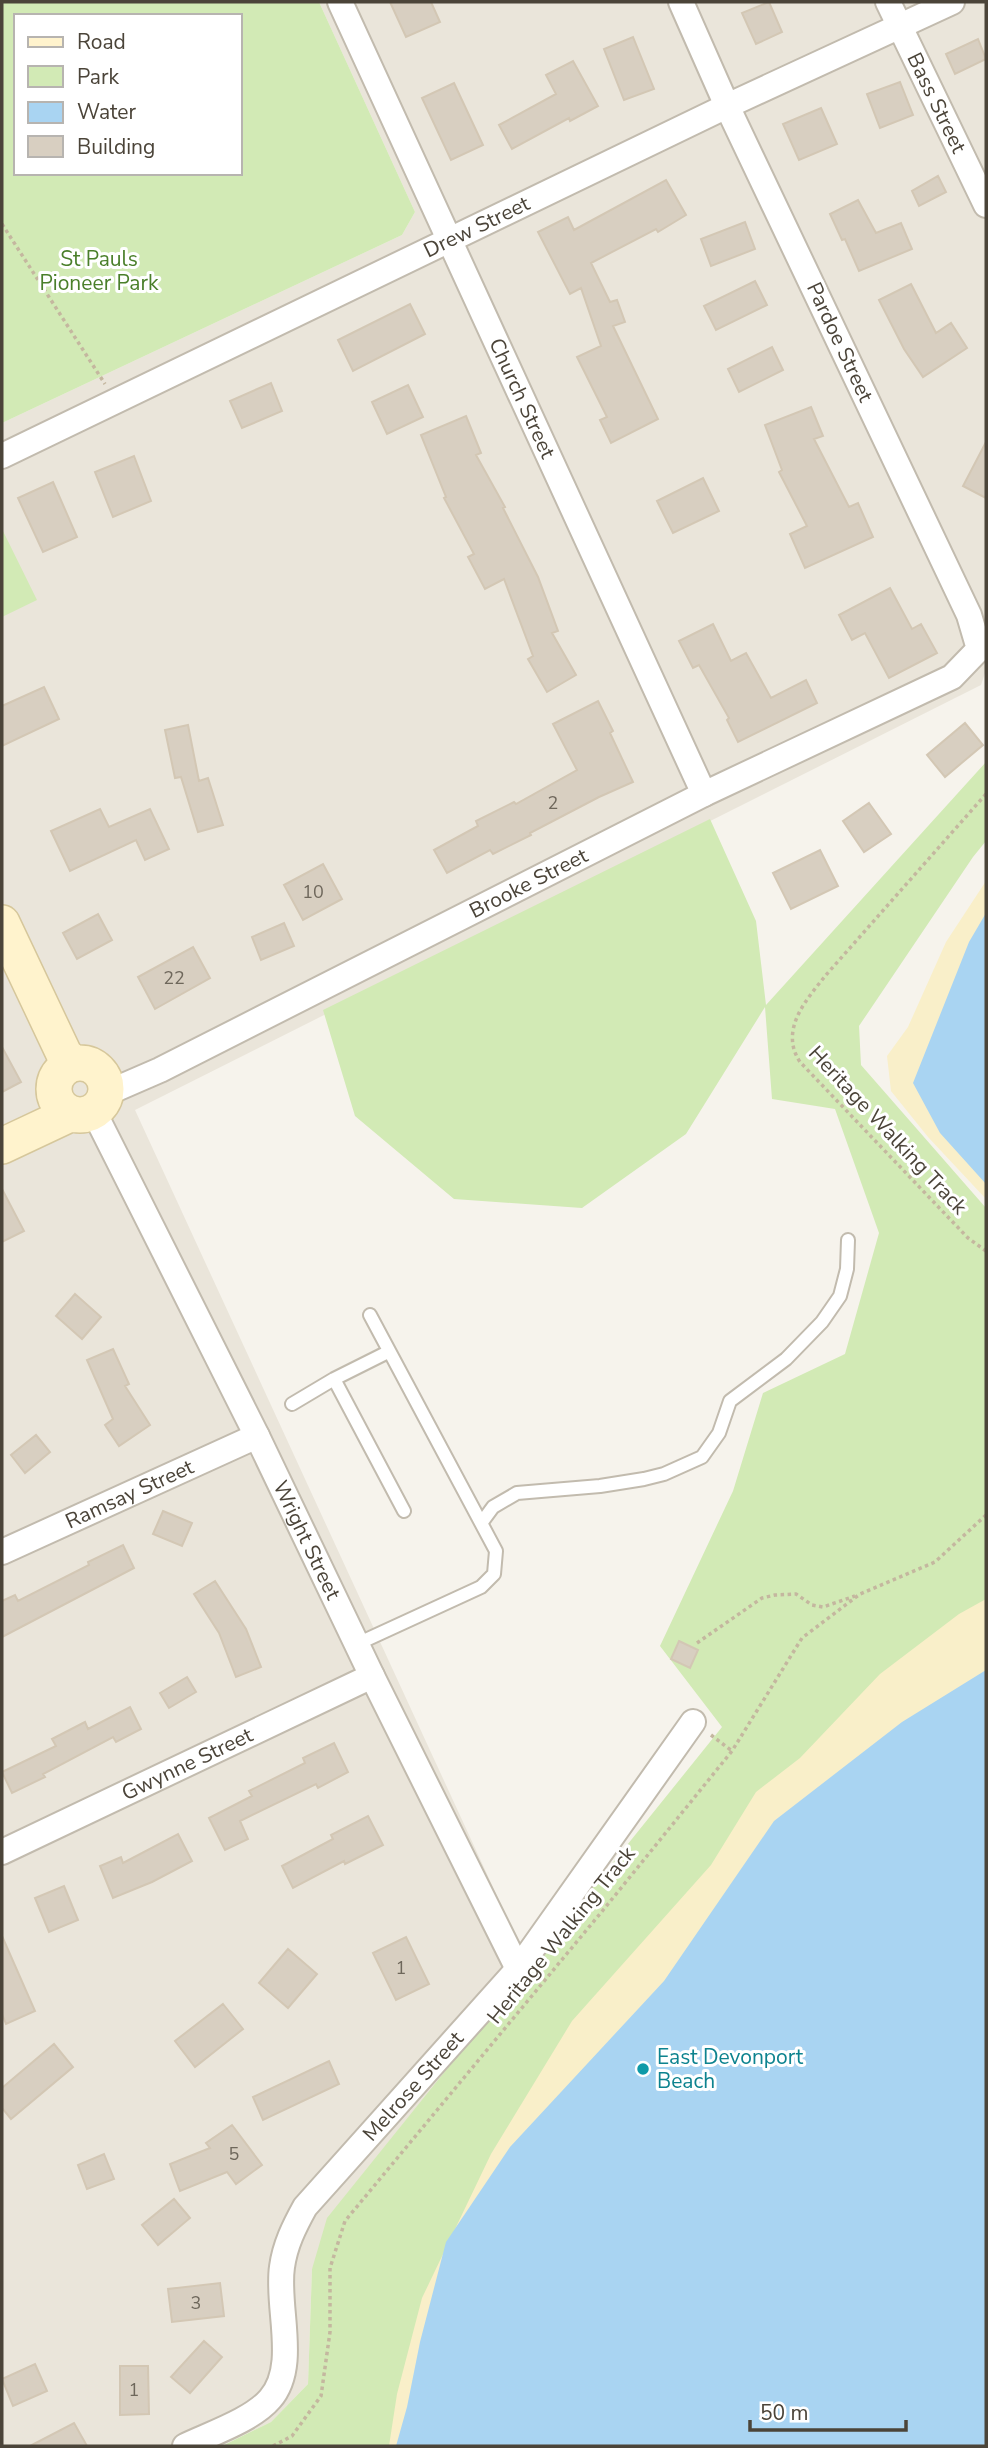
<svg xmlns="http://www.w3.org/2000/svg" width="988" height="2448" font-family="'Nunito Sans',sans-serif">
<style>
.residential{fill:#eae5da}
.green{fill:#d2eab5;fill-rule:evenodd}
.sand{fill:#f9efc9}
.water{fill:#a9d4f2}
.building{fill:#d8cfc1;stroke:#d3c7b4;stroke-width:2}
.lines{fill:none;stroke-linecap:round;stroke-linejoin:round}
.lane-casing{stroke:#c2bbae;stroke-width:16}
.street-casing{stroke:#c2bbae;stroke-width:28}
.secondary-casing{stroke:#d6c79b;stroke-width:38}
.path{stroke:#c4b79f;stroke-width:3.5;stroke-dasharray:3.5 3.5;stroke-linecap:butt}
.lane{stroke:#fff;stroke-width:12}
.street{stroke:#fff;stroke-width:24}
.secondary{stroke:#fff3cd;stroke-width:35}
.culture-dot{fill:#0f9aa8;stroke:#fff;stroke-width:2.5}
.labels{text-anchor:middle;stroke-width:6;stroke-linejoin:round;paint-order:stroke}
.number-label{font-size:18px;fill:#6e675b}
.street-label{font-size:21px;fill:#4b4439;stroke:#fff}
.park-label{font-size:21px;fill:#4a7f2a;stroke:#fff}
.culture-label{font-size:21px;fill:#0d838f;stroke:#fff;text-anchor:start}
</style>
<rect width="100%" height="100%" fill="#f6f3ec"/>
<!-- residential -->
<path class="residential" d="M319,2H986V670L981,685L135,1110L534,1976L312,2269L308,2384L271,2422L221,2446H2V423L402,235L415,212Z"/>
<!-- green -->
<path class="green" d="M2,2H319L415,212L402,235L2,423ZM16,16H240V173H16Z
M2,529L37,600L2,617Z
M986,762V841L973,857L859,1026L861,1065L986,1208V1670L395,2446H222L271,2422L308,2384L312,2269L327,2218L722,1727L660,1646L733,1491L763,1393L845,1354L879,1233L835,1109L772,1099L765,1007L686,1134L582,1208L454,1199L355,1116L323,1010L710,819L756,921L766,1005Z"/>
<!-- sand -->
<path class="sand" d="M986,881V1199L928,1137L891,1091L887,1056L908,1027L946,942Z
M986,1599V1818L561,2446H389L397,2394L422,2298L491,2154L572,2021L711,1865L756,1792L800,1758L880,1674L959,1614Z"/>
<!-- water -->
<path class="water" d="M986,913V1184L940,1133L913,1083L969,942Z
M986,1670V2446H396L407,2407L420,2342L446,2242L510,2147L664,1981L774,1821L902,1722Z"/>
<!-- building -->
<path class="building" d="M390,2H431L440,22L406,37Z
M769,2L782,32L756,44L742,13Z
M633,37L654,89L624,100L604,49Z
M978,39L986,59L955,74L946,54Z
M573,61L598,106L570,121L569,118L512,149L499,125L556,94L546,75Z
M900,82L913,115L880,128L867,94Z
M454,83L483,145L451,160L422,98Z
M821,108L837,144L799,160L783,124Z
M938,176L946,192L919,206L912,191Z
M666,180L686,215L658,232L656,229L591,263L610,302L617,300L625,322L613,326L658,419L611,443L600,420L607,417L577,357L601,346L581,288L570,294L538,232L568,217L574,230Z
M858,200L876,233L901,223L912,249L859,271L845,239L842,240L830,214Z
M745,222L755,249L711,266L701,239Z
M755,281L767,305L716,330L704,306Z
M911,284L936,333L951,323L967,348L923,377L904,349L879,300Z
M410,304L425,334L353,371L338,340Z
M772,347L783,370L739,392L728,369Z
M271,383L282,411L242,428L230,401Z
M408,385L423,417L387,434L372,402Z
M811,407L823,436L814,439L849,507L858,503L873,537L805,568L790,534L807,526L779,472L782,470L765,425Z
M466,416L481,453L476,455L505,507L503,508L538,577L558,631L552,633L576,675L547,692L528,659L533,656L504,579L485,589L468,557L474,554L444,498L446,497L421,435Z
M986,442V498L963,486Z
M134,456L151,501L113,517L95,472Z
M703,478L719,511L673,533L657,501Z
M53,482L77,537L43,552L18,498Z
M890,588L912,629L921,624L937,653L889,678L865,633L852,640L839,615Z
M713,624L731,661L746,653L771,698L806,680L817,703L738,742L727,720L729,718L699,665L693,668L679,641Z
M44,687L59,719L2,746V706Z
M598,701L613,731L610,733L633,782L599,797L530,833L531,835L493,854L490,850L447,873L434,850L478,826L476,821L514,802L516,804L577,770L553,724Z
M965,723L983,745L945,777L927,755Z
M188,725L199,781L208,778L223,825L198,832L181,777L175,778L165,730Z
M869,803L891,834L864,852L843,821Z
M100,809L109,827L150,809L169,849L145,860L136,840L70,871L51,831Z
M820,850L838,886L791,909L773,873Z
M323,864L342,899L303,920L284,885Z
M98,914L112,940L77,959L63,933Z
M284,923L294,946L261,960L252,937Z
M193,947L210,978L155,1009L138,977Z
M2,1047L21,1082L2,1092Z
M2,1189L24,1231L2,1242Z
M75,1294L101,1317L82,1339L56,1316Z
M113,1349L129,1384L125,1386L150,1425L119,1446L105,1425L113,1419L87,1360Z
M36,1435L50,1452L25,1473L11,1455Z
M163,1511L192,1523L182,1546L153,1534Z
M123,1545L134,1568L2,1637V1601L15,1595L18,1601L89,1565L88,1562Z
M215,1581L246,1629L261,1667L236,1677L219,1633L194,1594Z
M679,1641L698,1650L690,1668L671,1659Z
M187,1677L196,1692L169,1708L160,1693Z
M130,1707L141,1729L116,1742L113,1737L43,1774L45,1777L12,1793L2,1772L56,1746L52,1739L85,1722L88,1729Z
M334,1743L348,1772L318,1788L316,1784L240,1821L248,1839L225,1850L209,1818L252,1796L249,1791L305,1763L303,1758Z
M368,1816L383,1845L345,1864L344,1861L293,1888L282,1866L333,1839L331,1835Z
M178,1834L192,1861L152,1882L113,1898L100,1866L121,1857L123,1863Z
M64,1886L78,1920L49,1932L35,1898Z
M2,1936L35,2011L6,2024L2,2014Z
M406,1937L429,1984L396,2000L373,1953Z
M288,1949L317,1974L288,2008L259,1983Z
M223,2004L243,2029L195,2067L175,2041Z
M54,2044L73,2067L11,2119L2,2108V2088Z
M329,2061L339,2084L263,2120L253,2097Z
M232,2125L262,2165L236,2184L227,2172L180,2191L170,2164L210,2148L206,2143Z
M104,2154L114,2179L87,2189L78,2165Z
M174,2199L190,2218L158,2245L142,2225Z
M220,2283L224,2316L172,2322L168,2289Z
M204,2341L222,2357L190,2393L171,2377Z
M35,2364L47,2391L13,2406L2,2379Z
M120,2366H148L149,2414L120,2415Z
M74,2423L87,2446H30Z"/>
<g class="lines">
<!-- lane casing -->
<g class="lane-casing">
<path id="lane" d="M334,1379L404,1511
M292,1404L334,1379L388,1352
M482,1522L493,1507L517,1493L600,1486L644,1479L664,1474L702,1457L719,1433L730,1401L786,1359L822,1322L840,1296L847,1269L848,1240
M357,1644L481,1587L494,1574L496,1551L370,1315"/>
</g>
<!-- street casing -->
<g class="street-casing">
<g id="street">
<path id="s1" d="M340,2L704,794"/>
<path id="s2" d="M888,2L986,205"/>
<path id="s3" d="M2,456L727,106L952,2"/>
<path id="s4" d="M107,1093L160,1070L704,794L952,677L979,649L969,615L727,106L681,2"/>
<path id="s5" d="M94,1112L257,1436L372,1676L518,1969"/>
<path id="s6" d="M2,1552L257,1436"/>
<path id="s7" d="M2,1852L372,1676"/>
<path id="s8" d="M185,2446C210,2434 252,2420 270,2399C299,2366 276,2307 282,2267C285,2245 294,2227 305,2207L518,1969L693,1722"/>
</g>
</g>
<!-- secondary casing -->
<g class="secondary-casing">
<path id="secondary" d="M2,923L64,1054L73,1064
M54 1089a26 26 0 1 1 52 0a26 26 0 1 1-52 0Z
M2,1146L70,1114"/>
</g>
<!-- path -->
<path class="path" d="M2,224L105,384
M986,794L826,975C806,1000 779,1030 800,1062L968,1238L986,1251
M697,1643L762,1598L775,1595L796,1594L812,1605L823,1607L855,1596
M711,1735L732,1751
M273,2446L292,2436L321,2396L330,2332V2268L345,2221L604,1909L732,1751L802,1638L860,1594L935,1562L986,1515"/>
<!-- lane -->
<use href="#lane" class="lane"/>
<!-- street -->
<use href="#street" class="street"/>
<!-- secondary -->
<use href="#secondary" class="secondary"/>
</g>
<!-- markers -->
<circle class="culture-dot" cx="643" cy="2069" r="7"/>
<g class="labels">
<!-- number labels -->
<g class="number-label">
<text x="553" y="809">2</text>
<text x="313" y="898">10</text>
<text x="174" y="984">22</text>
<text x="401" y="1974">1</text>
<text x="234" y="2160">5</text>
<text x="196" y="2309">3</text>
<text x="134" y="2396">1</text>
</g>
<!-- street labels -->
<g class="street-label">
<text dy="7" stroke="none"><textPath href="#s2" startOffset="112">Bass Street</textPath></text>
<text dy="7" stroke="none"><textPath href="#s3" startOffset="527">Drew Street</textPath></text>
<text transform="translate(840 342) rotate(65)" y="7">Pardoe Street</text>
<text dy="7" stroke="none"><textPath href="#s1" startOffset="436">Church Street</textPath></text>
<text dy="7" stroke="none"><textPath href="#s4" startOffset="471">Brooke Street</textPath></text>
<text transform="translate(888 1130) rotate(47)" y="7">Heritage Walking Track</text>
<text dy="7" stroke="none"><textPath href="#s6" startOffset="140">Ramsay Street</textPath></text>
<text dy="7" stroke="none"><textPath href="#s5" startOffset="478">Wright Street</textPath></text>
<text dy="7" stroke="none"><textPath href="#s7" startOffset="205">Gwynne Street</textPath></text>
<text transform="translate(561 1935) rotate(-51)" y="7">Heritage Walking Track</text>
<text dy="7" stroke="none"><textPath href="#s8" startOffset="460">Melrose Street</textPath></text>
</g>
<!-- park labels -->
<g class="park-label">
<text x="99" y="266">St Pauls<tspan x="99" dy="24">Pioneer Park</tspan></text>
</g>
<!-- culture labels -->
<g class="culture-label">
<text x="657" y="2064">East Devonport<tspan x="657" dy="24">Beach</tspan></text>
</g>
</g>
<!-- border -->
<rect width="988" height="2448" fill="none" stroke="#4b4439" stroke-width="7"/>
<!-- legend -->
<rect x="14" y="14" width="228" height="161" fill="#ffffff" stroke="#b7b4b0" stroke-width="2"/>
<rect x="28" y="37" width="35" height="10" fill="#fff3cd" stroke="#b7b4b0" stroke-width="2"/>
<text x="77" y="49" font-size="21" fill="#4b4439">Road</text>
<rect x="28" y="66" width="35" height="21" fill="#d2eab5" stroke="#b7b4b0" stroke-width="2"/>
<text x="77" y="84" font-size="21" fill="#4b4439">Park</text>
<rect x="28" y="102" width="35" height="21" fill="#a9d4f2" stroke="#b7b4b0" stroke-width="2"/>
<text x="77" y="119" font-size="21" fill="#4b4439">Water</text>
<rect x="28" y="136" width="35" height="21" fill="#d8cfc1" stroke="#b7b4b0" stroke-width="2"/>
<text x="77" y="154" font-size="21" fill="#4b4439">Building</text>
<!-- scale -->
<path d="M750 2420v10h156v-10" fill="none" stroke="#4b4439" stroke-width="3.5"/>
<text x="760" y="2420" font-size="21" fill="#4b4439" stroke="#ffffff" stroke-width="5" paint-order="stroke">50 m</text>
</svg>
